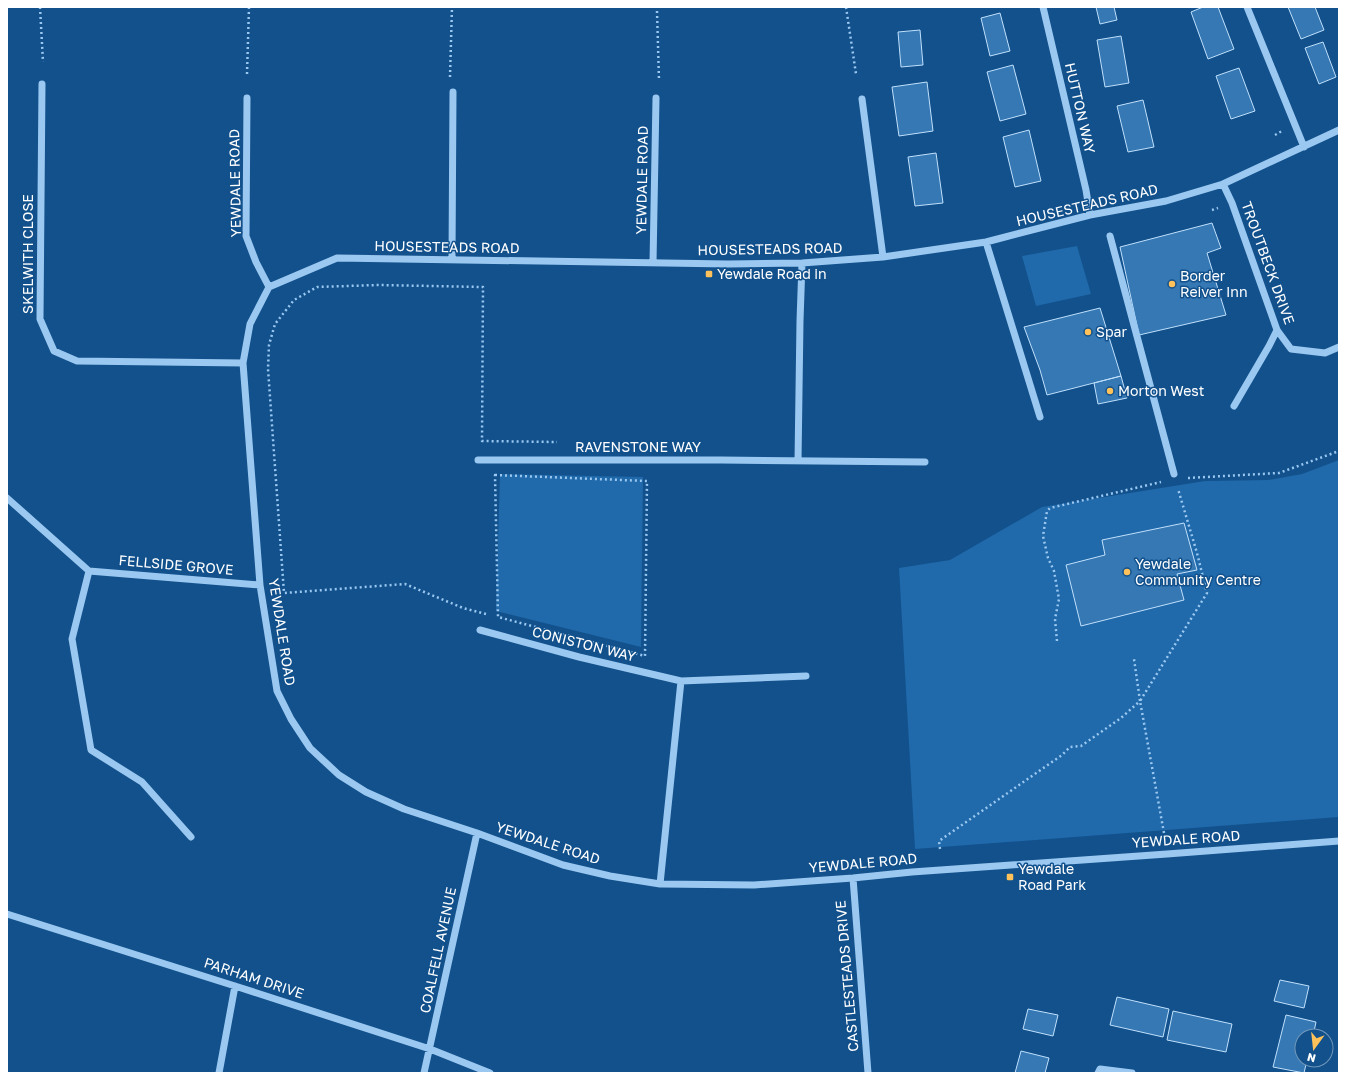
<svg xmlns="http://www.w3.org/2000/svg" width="1346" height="1080" font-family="'Golos Text',sans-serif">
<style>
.green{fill:#2069aa}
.building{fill:#3578b4;stroke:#c0e0fc}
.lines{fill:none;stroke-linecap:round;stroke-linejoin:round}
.path{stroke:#9ac8f1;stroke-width:2.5;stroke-dasharray:2 3;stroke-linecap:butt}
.minor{stroke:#9ac8f1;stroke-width:7}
.poi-dot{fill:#ffc25a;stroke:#12518c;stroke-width:1.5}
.labels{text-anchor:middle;stroke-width:3;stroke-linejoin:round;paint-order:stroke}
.street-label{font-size:14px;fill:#fff;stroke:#12518c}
.poi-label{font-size:14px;fill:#fff;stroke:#12518c;text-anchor:start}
</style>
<rect width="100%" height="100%" fill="#12518c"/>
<!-- green -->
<path class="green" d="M1077,246L1091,294L1036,306L1022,256Z
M1339,460V817L915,849L899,568L950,560L1042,507L1205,481L1268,480L1302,474Z
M500,474L643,477L641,647L496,611Z"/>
<!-- building -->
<path class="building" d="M1096,7H1114L1117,20L1100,24Z
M1203,7H1218L1234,49L1208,59L1191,12Z
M1288,7H1315L1324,30L1301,39Z
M1000,13L1010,51L990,56L981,18Z
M920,30L923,65L901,67L898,32Z
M1121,36L1129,83L1105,87L1097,40Z
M1323,42L1336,77L1319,84L1305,48Z
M1013,65L1026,114L1000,121L987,72Z
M1239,68L1255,111L1231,119L1216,76Z
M927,82L933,131L899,136L892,87Z
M1143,100L1154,147L1128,152L1117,106Z
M1029,130L1041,181L1015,187L1003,137Z
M936,153L943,203L915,206L908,157Z
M1212,223L1221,248L1207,253L1226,315L1139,335L1120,247Z
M1100,308L1121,376L1047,395L1040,370L1024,327Z
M1121,376L1127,398L1098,404L1094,383Z
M1184,523L1197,570L1177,574L1184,600L1081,626L1066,565L1105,555L1102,540Z
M1280,980L1309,986L1304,1008L1274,1001Z
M1117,997L1169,1009L1163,1037L1110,1025Z
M1028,1009L1058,1015L1053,1036L1023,1029Z
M1173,1011L1232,1024L1226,1052L1167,1040Z
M1286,1015L1316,1022L1313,1036H1302V1060H1307L1304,1073L1273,1067Z
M1021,1051L1049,1058L1045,1073H1015Z"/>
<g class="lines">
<!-- path -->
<path class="path" d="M40,7L43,62
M846,7L856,74
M657,11L659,80
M247,74L249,7
M450,77L452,7
M1275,135L1282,131
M1212,210L1218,208
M495,475L647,481L645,656L498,617Z
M1188,478L1279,473L1339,451
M486,614L463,608L405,584L284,593L268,369L269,345L275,324L294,300L317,287L378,285L483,287L482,441L557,442
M1057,641L1055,619L1059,599L1054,571L1048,558L1043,536L1047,511L1050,508L1161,482
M1164,833L1140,701L1207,593L1197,553L1178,489
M940,849L939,841L1062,755L1070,747L1081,746L1121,718L1140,701L1134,659"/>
<!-- minor -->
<path class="minor" d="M1043,7L1086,190L1090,215
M1247,7L1304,147
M42,84L40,319L54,351L77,361L243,363
M247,98L246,236L256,262L269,287
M862,99L883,257
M1339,130L1223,184L1166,201L1090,215L986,242L883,257L802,263L728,264L337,258L269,287L250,324L243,363L260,585L277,691L291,719L310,748L339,775L366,792L404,809L477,833L563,865L610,876L660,884L754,885L853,878L912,872L1167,854L1339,841
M1223,184L1232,203L1277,330L1291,349L1325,353L1339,347
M1110,236L1174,474
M986,242L1040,417
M452,260L453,92
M653,263L656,98
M1234,406L1269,346L1277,330
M478,460H721L925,462
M798,461L800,321L802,263
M7,498L89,571L72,639L91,750L142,782L191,837
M89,571L260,585
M480,630L579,657L681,681L806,676
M853,878L868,1073
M660,884L681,681
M7,914L235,986L430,1049L490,1073
M219,1073L235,986
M424,1073L477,833
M1098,1073L1100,1069L1132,1073"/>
</g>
<!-- markers -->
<g class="poi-dot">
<rect x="705" y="270" width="8" height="8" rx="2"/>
<circle cx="1172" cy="284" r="4"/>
<circle cx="1088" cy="332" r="4"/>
<circle cx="1110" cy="391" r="4"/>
<circle cx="1127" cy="572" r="4"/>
<rect x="1006" y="873" width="8" height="8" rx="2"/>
</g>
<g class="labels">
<!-- street labels -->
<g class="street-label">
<text transform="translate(1080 108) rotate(77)" y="5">HUTTON WAY</text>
<text transform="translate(642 180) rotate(-89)" y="5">YEWDALE ROAD</text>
<text transform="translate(235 183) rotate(-91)" y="5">YEWDALE ROAD</text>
<text transform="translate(1087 205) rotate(-13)" y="5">HOUSESTEADS ROAD</text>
<text transform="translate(447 247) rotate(1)" y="5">HOUSESTEADS ROAD</text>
<text transform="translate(770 249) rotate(-1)" y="5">HOUSESTEADS ROAD</text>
<text transform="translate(28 254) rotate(-90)" y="5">SKELWITH CLOSE</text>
<text transform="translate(1268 263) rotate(70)" y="5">TROUTBECK DRIVE</text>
<text x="638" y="452">RAVENSTONE WAY</text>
<text transform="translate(176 565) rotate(5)" y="5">FELLSIDE GROVE</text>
<text transform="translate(282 632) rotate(81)" y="5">YEWDALE ROAD</text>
<text transform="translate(584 644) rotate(14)" y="5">CONISTON WAY</text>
<text transform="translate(1186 839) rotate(-4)" y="5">YEWDALE ROAD</text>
<text transform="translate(548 843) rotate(18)" y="5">YEWDALE ROAD</text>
<text transform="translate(863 863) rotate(-5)" y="5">YEWDALE ROAD</text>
<text transform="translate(438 950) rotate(-78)" y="5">COALFELL AVENUE</text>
<text transform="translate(847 976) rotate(-95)" y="5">CASTLESTEADS DRIVE</text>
<text transform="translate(254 978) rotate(18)" y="5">PARHAM DRIVE</text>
</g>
<!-- poi labels -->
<g class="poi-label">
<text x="717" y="279">Yewdale Road in</text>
<text x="1180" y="281">Border<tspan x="1180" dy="16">Reiver Inn</tspan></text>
<text x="1096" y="337">Spar</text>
<text x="1118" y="396">Morton West</text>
<text x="1135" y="569">Yewdale<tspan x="1135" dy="16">Community Centre</tspan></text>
<text x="1018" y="874">Yewdale<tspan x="1018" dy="16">Road Park</tspan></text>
</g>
</g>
<!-- border -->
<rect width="1346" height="1080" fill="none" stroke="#ffffff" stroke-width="16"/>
<!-- north arrow -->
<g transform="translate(1314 1048) rotate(195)"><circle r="19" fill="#12518c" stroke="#7197ba"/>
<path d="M0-3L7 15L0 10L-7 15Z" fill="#ffc25a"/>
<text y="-6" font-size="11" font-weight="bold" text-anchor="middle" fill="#ffffff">N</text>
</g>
</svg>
